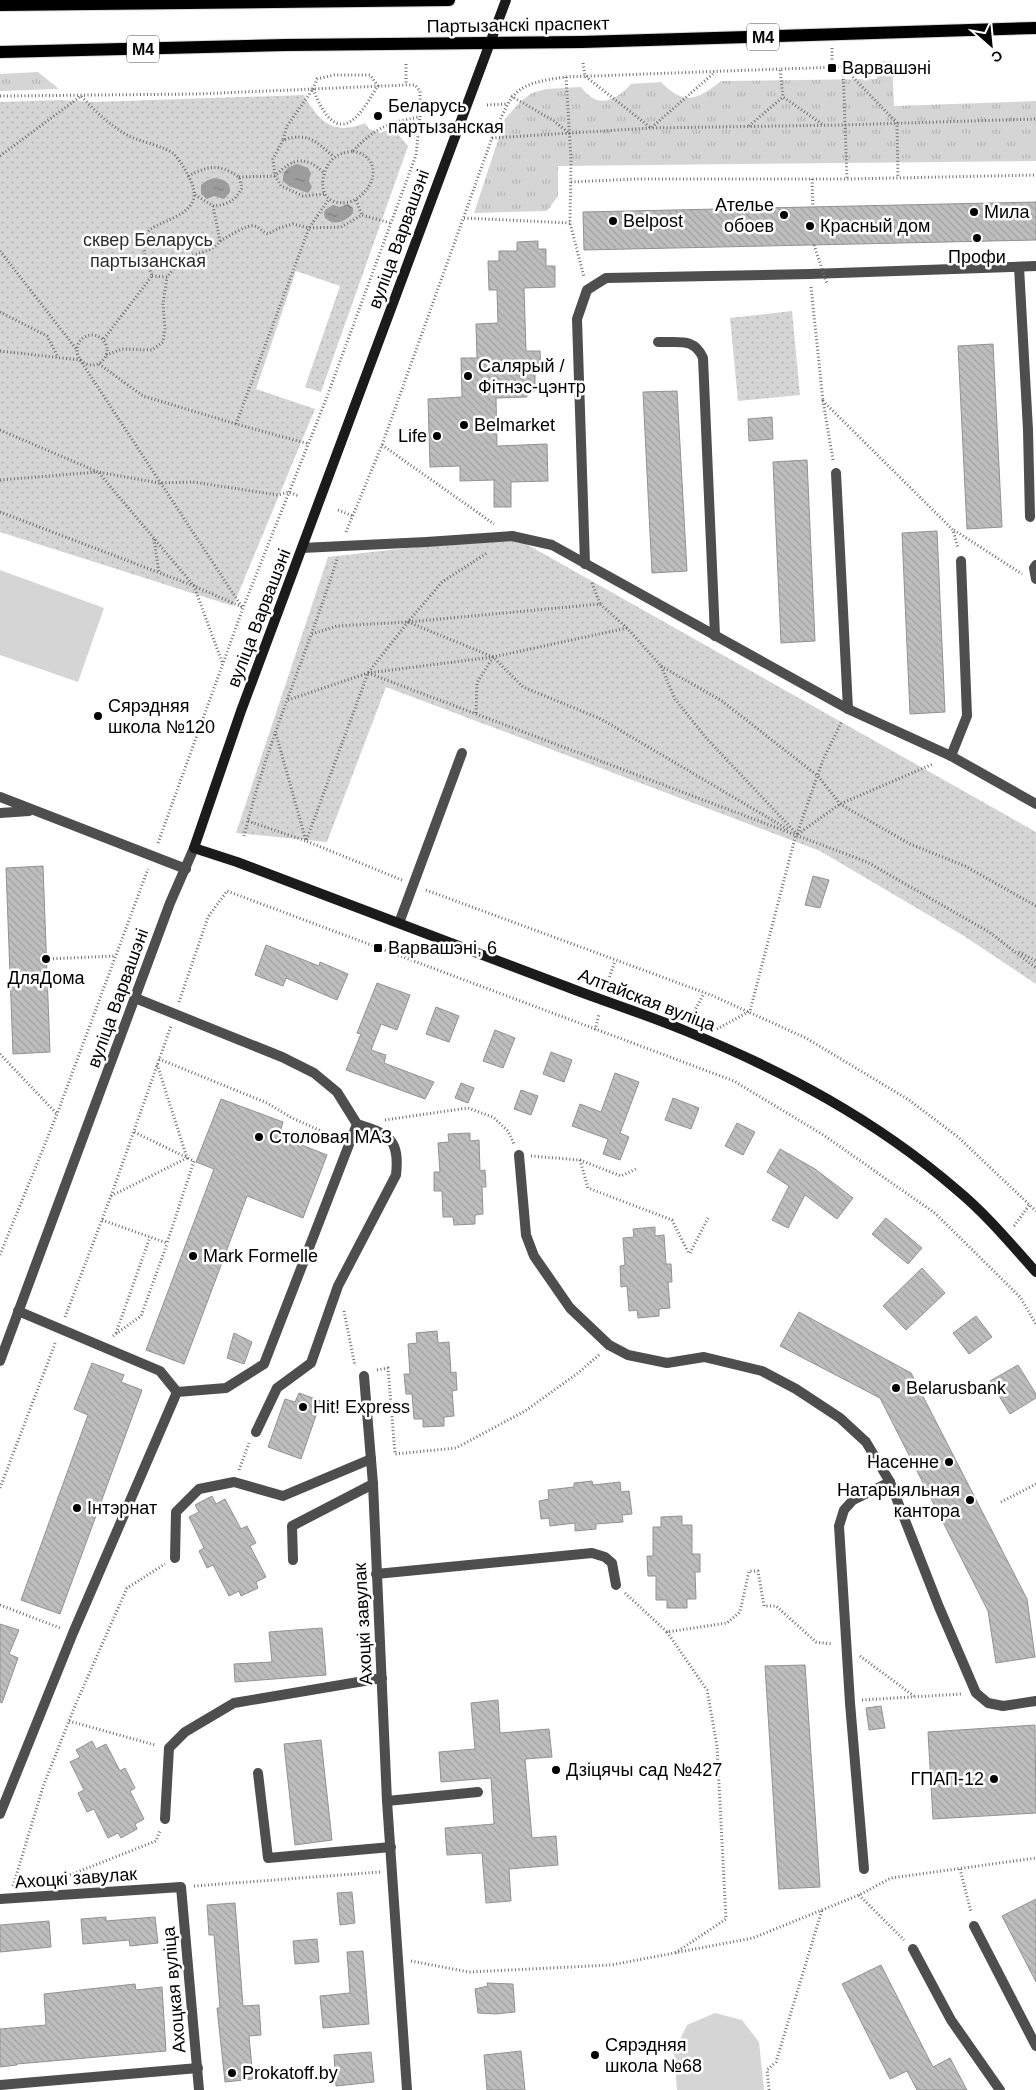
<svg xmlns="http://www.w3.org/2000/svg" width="1036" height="2090" font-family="Helvetica,sans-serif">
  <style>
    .grass { fill: url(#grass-tufts) }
    .park { fill: url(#park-dots) }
    .garden { fill: #d5d5d5 }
    .water { fill: url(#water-ripples) }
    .building { fill: url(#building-back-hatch); stroke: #929292 }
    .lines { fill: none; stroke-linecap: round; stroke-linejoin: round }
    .primary-casing { stroke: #dbdbdb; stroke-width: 14 }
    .path { stroke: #707070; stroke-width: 3; stroke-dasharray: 1 2.5; stroke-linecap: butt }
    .service { stroke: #4e4e4e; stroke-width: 10 }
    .minor { stroke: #4e4e4e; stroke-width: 10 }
    .tertiary { stroke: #4e4e4e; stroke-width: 10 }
    .secondary { stroke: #1b1b1b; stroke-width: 10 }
    .primary { stroke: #000; stroke-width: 12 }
    .path-bridge { stroke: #707070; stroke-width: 3; stroke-dasharray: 1 2.5; stroke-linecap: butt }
    .poi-dot { fill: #000; stroke: #fff; stroke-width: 2 }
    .labels { text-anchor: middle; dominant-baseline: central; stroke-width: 5; stroke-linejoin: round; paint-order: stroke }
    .shield { fill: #fff; stroke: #4c4c4c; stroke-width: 1 }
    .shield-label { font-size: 16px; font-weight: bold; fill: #000 }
    .street-label { font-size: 18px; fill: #000; stroke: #fff }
    .poi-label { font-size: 18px; fill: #000; stroke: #fff; text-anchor: start }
    .park-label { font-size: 18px; fill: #2c2c2c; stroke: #fff }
  </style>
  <defs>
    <pattern id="grass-tufts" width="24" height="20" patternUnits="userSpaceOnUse" patternTransform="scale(1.25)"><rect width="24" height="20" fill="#d5d5d5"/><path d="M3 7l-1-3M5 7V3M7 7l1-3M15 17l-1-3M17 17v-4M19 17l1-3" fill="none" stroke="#b5b5b5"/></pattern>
    <pattern id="park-dots" width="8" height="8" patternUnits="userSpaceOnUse" patternTransform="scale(1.25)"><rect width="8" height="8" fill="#d5d5d5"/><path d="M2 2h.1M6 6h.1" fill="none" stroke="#b5b5b5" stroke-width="1.8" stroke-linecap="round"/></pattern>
    <pattern id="water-ripples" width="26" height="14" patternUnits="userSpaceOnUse" patternTransform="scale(1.25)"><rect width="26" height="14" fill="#9c9c9c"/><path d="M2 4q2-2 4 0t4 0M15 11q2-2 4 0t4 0" fill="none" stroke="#7d7d7d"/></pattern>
    <pattern id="building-back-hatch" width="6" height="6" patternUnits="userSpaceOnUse" patternTransform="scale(1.25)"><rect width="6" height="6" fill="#bebebe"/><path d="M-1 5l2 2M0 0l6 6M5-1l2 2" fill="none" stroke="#a2a2a2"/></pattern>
  </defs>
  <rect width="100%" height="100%" fill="#fff"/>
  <!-- grass -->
  <g class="grass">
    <path d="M892,61L894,106L1036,101V161L558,166V196L547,211L474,213L505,119L520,102L532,93L546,89L581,87C597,109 615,102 631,84L661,82C684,106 697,100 721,81L877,79L876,62Z"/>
    <polygon points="38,72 59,89 0,91 0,74"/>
  </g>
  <!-- park -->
  <g class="park">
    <path d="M304,95C319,122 334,136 365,123L369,129L381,133L392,127L408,146L321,392L305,387L340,286L296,271L256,389L315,409L233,606L0,532V102L60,100L93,102Z"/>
    <polygon points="792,311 800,395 738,401 730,318"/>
    <polygon points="512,536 1036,832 1036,984 964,936 820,851 386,687 327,842 236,833 328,557"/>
  </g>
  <!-- garden -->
  <g class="garden">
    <polygon points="0,570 104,608 78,682 0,655"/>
    <polygon points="715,2013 742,2020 759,2042 764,2090 677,2090 674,2052 687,2025"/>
  </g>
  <!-- water -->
  <g class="water">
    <path d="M298,164L308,168L311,173L309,181L312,187L308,193L289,186L283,181C282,170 289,166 298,164Z"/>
    <path d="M214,178C224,179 231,182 230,192L224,199L214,196L207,199L201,194V185L208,180Z"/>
    <path d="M348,204L353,208V213C346,221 335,227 325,218L324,214L325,210L333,205L340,207Z"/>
  </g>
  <!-- building -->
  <g class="building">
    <polygon points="1036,202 1036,240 584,250 583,212"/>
    <polygon points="538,241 538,249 546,249 546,266 555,266 555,287 524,288 526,351 540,351 541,372 535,372 535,391 527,391 527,397 496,398 497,446 547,444 548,481 511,482 511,507 494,507 494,480 460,481 460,466 430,467 428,399 462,397 461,358 477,358 476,324 498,323 497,290 489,290 488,261 499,261 499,251 517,251 517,242"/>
    <polygon points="993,344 1002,527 967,529 958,346"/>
    <polygon points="677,391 687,571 652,573 643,392"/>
    <polygon points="772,417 773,439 749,441 748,419"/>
    <polygon points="807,460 815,641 781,643 773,462"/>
    <polygon points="937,531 945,712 910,714 902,533"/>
    <polygon points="43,866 50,1052 13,1054 6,868"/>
    <polygon points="813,876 829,880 820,908 805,905"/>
    <polygon points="266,945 319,966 320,962 348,974 337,1000 286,978 283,986 255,975"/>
    <polygon points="377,983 410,995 397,1030 381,1024 371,1050 386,1055 384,1063 434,1082 425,1099 346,1070 361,1034 357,1033"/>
    <polygon points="436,1007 459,1016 449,1042 426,1034"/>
    <polygon points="495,1030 515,1038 503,1068 483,1061"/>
    <polygon points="551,1052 572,1060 564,1082 543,1074"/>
    <polygon points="615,1073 639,1082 620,1133 629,1137 620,1160 603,1154 608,1139 572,1126 580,1104 601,1112"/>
    <polygon points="461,1083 474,1088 468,1103 455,1098"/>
    <polygon points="521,1090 538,1096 531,1115 514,1109"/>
    <polygon points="673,1098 699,1108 691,1129 665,1120"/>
    <polygon points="221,1099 283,1122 279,1136 327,1155 303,1218 247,1196 184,1364 146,1350 214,1169 196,1162"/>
    <polygon points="737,1123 755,1132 743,1155 725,1146"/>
    <polygon points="470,1133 470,1141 479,1140 480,1171 485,1170 486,1187 482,1187 483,1214 475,1215 475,1224 454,1225 453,1217 443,1217 442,1191 434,1191 434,1172 440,1172 438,1143 449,1142 448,1134"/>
    <polygon points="780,1149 815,1169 853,1198 837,1219 805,1195 788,1228 772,1220 789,1186 767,1172"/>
    <polygon points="886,1218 922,1248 908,1264 872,1234"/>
    <polygon points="655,1227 655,1236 664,1235 666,1264 671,1264 672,1282 668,1282 670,1308 659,1309 659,1316 638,1318 637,1310 629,1311 627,1286 621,1287 620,1266 625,1265 623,1238 634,1237 633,1229"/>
    <polygon points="922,1268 945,1293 906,1330 883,1306"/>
    <polygon points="799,1312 911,1373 1027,1599 1035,1657 996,1663 988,1611 880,1398 780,1346"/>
    <polygon points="976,1316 992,1337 969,1354 953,1333"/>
    <polygon points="437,1331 438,1343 449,1342 451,1373 456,1372 457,1390 452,1391 454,1416 444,1417 444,1426 423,1427 423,1419 414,1419 412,1394 406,1394 404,1374 410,1374 408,1344 417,1343 416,1333"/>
    <polygon points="234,1333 252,1342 244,1364 227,1358"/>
    <polygon points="92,1363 124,1375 121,1382 142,1390 60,1614 21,1600 88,1415 74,1409"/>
    <polygon points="1018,1365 1036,1394 1036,1398 1010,1414 990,1381"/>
    <polygon points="299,1393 321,1401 301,1459 268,1447 285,1399 295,1402"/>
    <polygon points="592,1481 593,1485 620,1482 621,1492 629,1491 632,1514 622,1515 623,1522 596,1524 596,1529 575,1531 575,1523 550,1526 549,1518 541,1519 539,1501 549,1499 548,1490 574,1487 574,1483"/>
    <polygon points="212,1496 216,1504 225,1499 241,1529 247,1526 256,1543 250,1546 266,1577 256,1582 258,1588 241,1596 239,1591 229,1596 213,1565 207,1568 199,1551 204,1548 189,1517 199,1512 195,1505"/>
    <polygon points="682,1516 682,1525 692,1525 692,1554 700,1554 700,1572 695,1572 696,1599 687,1599 687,1608 667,1608 667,1600 656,1600 656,1576 648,1576 647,1556 653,1556 653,1527 661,1527 661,1517"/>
    <polygon points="0,1624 19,1630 9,1654 18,1658 2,1703 0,1702"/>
    <polygon points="322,1628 326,1675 235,1682 234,1664 272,1662 269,1632"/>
    <polygon points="805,1665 820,1887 779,1889 765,1666"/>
    <polygon points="498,1700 500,1733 549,1729 552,1757 525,1759 532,1838 556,1836 558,1865 509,1869 511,1901 486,1903 482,1853 447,1855 445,1828 494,1824 491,1778 441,1782 439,1752 475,1749 471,1703"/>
    <polygon points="881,1706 885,1728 869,1730 866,1708"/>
    <polygon points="1035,1725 1036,1813 933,1819 928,1732"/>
    <polygon points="321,1740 332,1840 295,1845 284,1744"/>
    <polygon points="92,1741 96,1749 106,1744 120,1771 125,1768 135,1788 130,1791 144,1819 135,1824 137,1829 121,1838 118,1833 108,1838 94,1809 87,1812 78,1793 84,1790 70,1762 80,1757 76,1750"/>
    <polygon points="352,1892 355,1923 340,1925 337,1893"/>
    <polygon points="1036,1899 1036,1982 1002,1916"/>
    <polygon points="235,1903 243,2006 259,2005 261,2035 249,2036 253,2079 225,2082 217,2008 220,2008 214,1935 209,1935 207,1905"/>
    <polygon points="106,1917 106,1921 155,1917 158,1943 130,1946 129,1940 83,1944 81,1919"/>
    <polygon points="49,1921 51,1947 0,1952 0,1925"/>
    <polygon points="317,1939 319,1962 295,1964 293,1941"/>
    <polygon points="363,1951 369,2024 323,2028 320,1996 350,1993 347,1952"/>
    <polygon points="881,1965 933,2067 950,2058 967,2090 917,2090 907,2071 890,2079 842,1984"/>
    <polygon points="487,1983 513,1984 515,2012 496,2014 478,2013 475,1989 488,1986"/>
    <polygon points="135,1984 136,1990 162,1987 166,2051 17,2064 17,2065 0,2067 0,2029 46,2025 44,1994"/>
    <polygon points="521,2051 525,2090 487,2090 484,2055"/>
    <polygon points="371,2052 374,2082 336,2086 334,2055"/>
  </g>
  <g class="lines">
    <defs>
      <g id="primary">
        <polyline points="0,5 449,0"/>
        <polyline points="0,52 286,45 582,42 1036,28"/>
      </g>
    </defs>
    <!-- primary casing -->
    <use href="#primary" class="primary-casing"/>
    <!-- path -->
    <g class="path">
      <polyline points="832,48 832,68"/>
      <polyline points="583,63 585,76 651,128 715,72"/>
      <polyline points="406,64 406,85"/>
      <polyline points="843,67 897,123 898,178"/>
      <polyline points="566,77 571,159 570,223 584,277"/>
      <path d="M313,89L317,79L334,75H370L378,86C371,96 364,110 355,118C333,138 319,104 313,89L287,126L283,140C309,132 315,141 334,157"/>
      <path d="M0,96L197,94L406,85H415L420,91V117C389,122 375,128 353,151"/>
      <polyline points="511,96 554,121 570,134"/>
      <polyline points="420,105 439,105"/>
      <polyline points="487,105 507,104"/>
      <polyline points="822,124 783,97 780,69 843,67 847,179"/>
      <polyline points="749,126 783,97"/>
      <polyline points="492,138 651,128 844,125 1036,119"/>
      <polyline points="283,140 273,159 275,176 281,186 303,196 325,194"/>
      <path d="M353,151C396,161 361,216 331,200C316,192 324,164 335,157C341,153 347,152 353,151Z"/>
      <path d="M0,156L81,96C96,112 111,127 131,137C142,142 166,147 174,154C182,163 192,180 194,191C197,219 152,220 146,235C140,248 148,263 152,276L103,340"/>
      <path d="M188,176C209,166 218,163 239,177L242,188C235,201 227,205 213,206"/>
      <path d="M239,177L275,176C293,158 305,155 324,173"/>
      <polyline points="812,179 813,207"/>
      <polyline points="571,182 636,179 847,179 1036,175"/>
      <polyline points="356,200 362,215"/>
      <polyline points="464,218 570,223"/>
      <path d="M220,241C228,237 247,224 254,226C260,227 262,232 268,234L279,228L293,224L309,228L341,227L362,215L390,223"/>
      <polyline points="0,251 77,350"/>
      <path d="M152,276L167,277C173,269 179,262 188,257C200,252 212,252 220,241L213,206L194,194"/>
      <polyline points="811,287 823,401"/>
      <polyline points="0,312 47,336 58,357"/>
      <circle cx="92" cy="350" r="15"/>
      <polyline points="0,351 80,360 242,607"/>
      <polyline points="106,355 122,349 152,350 163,342 165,328 163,304 167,277"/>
      <polyline points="99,364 143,396 236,424 309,444"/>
      <polyline points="236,424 309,228 329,199"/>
      <polyline points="0,430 98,472 159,483 193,482 278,495 288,492 299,496"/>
      <polyline points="382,445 494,524"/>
      <polyline points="833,460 823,401 953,530 958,548"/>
      <polyline points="99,473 194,586 222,662"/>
      <polyline points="0,480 98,472"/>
      <polyline points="338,510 353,516"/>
      <polyline points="0,512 194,586 242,607"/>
      <polyline points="954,530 1022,574"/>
      <path d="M346,532L382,445L492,138C513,91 512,84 566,77L780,69"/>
      <polyline points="154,539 159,573"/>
      <polyline points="592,583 600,604"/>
      <polyline points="408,622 493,657 523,687 601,719 789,830"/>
      <polyline points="312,634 337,626 408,622 600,604 627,628 661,666 675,699 707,739 797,834"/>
      <polyline points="661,666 722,701 818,776 840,804 910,844 965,866 1036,906"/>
      <polyline points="368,673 867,862 989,932 1036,968"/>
      <polyline points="288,700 368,673 493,657 627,628"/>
      <polyline points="476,713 477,683 493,657"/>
      <polyline points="248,821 306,841 276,734"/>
      <polyline points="797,834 823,760 842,721"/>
      <polyline points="798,834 840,804 933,764"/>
      <path d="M244,836C267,741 308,652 337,559"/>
      <polyline points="158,843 243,608 325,402 416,155 420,117"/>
      <polyline points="402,880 306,841 368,673 408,622 442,582 487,553"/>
      <polyline points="426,890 711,995 806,1038 909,1100 958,1137 1036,1211"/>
      <polyline points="1019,952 1036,961"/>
      <polyline points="46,959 116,956"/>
      <polyline points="606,987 615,961"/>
      <polyline points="179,1002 208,917 227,891 734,1081 825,1136 936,1214 1020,1297 1036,1324"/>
      <polyline points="691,1018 704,993"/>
      <polyline points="717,1029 750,1011 796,834"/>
      <polyline points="595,1030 599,1014"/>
      <polyline points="0,1054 57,1114"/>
      <polyline points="159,1059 267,1103 292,1118 337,1138"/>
      <polyline points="385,1120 468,1108 493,1117 508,1131 514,1144"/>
      <polyline points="531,1156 580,1160 621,1176 638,1168"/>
      <polyline points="580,1160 588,1188 672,1220 689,1254"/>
      <polyline points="111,1196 187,1158 157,1064"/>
      <polyline points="102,1220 167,1243 194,1161 134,1132"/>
      <polyline points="1014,1226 1030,1204"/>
      <polyline points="690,1253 708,1218"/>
      <polyline points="0,1255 57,1114 148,869"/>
      <polyline points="344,1311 355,1366"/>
      <polyline points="65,1317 111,1196 171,1026"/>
      <polyline points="116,1333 150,1237"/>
      <polyline points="113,1336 141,1316 167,1244"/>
      <polyline points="377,1370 388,1368 395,1454 456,1448 525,1411 578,1373 600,1354"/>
      <polyline points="239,1470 249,1443"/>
      <polyline points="0,1488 56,1341"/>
      <polyline points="1001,1502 1036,1484"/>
      <polyline points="625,1593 667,1632 727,1623 740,1612 749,1571 758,1571 764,1606 776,1606 816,1642 832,1644"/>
      <polyline points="0,1605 60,1628"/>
      <polyline points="667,1632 707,1690 717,1746 726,1919 675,1953"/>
      <polyline points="860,1656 914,1696"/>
      <polyline points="862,1700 961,1694"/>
      <polyline points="69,1721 155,1745"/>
      <polyline points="960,1869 971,1912"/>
      <polyline points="57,1880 156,1841 160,1831"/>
      <polyline points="13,1886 43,1787 74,1708 127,1588 165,1564"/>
      <polyline points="194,1886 380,1872"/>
      <polyline points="859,1895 904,1940"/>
      <polyline points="411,1961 469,1972 611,1965 753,1938 859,1895 891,1878 1036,1858"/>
      <polyline points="769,2090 767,2070 776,2062 822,1910"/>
    </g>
    <!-- service -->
    <g class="service">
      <polyline points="1019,267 1028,430 1030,517"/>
      <path d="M658,342C678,343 694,337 703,358L715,636"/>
      <polyline points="836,473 848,709"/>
      <polyline points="302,548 426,542 512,536 552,545 848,709 951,756 1036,804"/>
      <polyline points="585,564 577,319 587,290 606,278 810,274 1036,266"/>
      <polyline points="951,756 967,716 961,561"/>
      <polyline points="0,797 186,869"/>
      <polyline points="0,813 29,811"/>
      <polyline points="399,923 462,753"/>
      <polyline points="519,1155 526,1235 534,1256 570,1308 609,1345 628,1355 667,1363 704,1357 762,1371 796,1389 840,1418 866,1442 890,1482 939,1607 976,1693 988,1703 1003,1706 1036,1701"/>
      <polyline points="18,1311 160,1371 177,1392"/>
      <path d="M256,1432L277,1388L311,1363L338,1286L396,1175C400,1139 389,1134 357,1124"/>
      <polyline points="175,1558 176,1512 199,1489 234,1482 283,1496 371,1459"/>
      <polyline points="293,1560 292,1526 373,1484"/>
      <polyline points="376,1574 592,1553 605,1557 612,1563 616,1585"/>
      <polyline points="258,1773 268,1858 391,1847"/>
      <polyline points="387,1801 478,1792"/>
      <polyline points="0,1814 73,1633 177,1392 226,1388 264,1364 357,1124 337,1092 314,1073 282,1057 135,998"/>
      <polyline points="864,1869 850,1703 839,1526 844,1510 853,1500 890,1482"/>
      <polyline points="974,1926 1036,2046"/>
      <polyline points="913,1949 951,2020 1000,2090"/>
    </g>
    <!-- minor -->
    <g class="minor">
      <polyline points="1036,565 1034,568 1036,579"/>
      <polyline points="364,1376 373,1484 387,1801 407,2090"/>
      <polyline points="165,1819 169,1748 185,1732 234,1703 382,1678"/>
      <polyline points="0,1899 181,1887 199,2090"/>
      <polyline points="0,2085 198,2068"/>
    </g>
    <!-- tertiary -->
    <polyline class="tertiary" points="0,1361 170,903 194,848"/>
    <!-- secondary -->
    <path class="secondary" d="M506,0L241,711L194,848L237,862C345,902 453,944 562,985C603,1001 645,1014 686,1031C784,1071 876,1120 957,1190C986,1214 1011,1244 1036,1272"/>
    <!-- primary -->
    <use href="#primary" class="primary"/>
    <!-- path-bridge -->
    <polyline class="path-bridge" points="814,245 827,284"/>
  </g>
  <!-- markers -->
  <g class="poi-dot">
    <rect x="827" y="63" width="10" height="10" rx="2.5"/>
    <circle cx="378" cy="116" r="5"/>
    <circle cx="974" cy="212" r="5"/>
    <circle cx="784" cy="215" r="5"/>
    <circle cx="613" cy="221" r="5"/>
    <circle cx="810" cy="226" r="5"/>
    <circle cx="977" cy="238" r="5"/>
    <circle cx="468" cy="376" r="5"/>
    <circle cx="464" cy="425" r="5"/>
    <circle cx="437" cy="436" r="5"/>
    <circle cx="98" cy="716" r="5"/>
    <rect x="373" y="943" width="10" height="10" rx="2.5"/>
    <circle cx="46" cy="959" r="5"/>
    <circle cx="259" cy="1137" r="5"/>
    <circle cx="193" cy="1256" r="5"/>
    <circle cx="896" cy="1388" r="5"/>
    <circle cx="303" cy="1407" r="5"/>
    <circle cx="949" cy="1462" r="5"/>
    <circle cx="970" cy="1500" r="5"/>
    <circle cx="77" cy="1508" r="5"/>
    <circle cx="556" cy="1770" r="5"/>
    <circle cx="994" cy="1779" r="5"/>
    <circle cx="595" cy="2055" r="5"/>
    <circle cx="232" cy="2073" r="5"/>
  </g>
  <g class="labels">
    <!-- shield labels -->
    <g class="shield">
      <rect x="747" y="23.5" width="32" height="27" rx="4"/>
      <rect x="127" y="35.5" width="32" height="27" rx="4"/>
    </g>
    <g class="shield-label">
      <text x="763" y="37">М4</text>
      <text x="143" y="49">М4</text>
    </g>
    <!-- street labels -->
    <g class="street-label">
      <text transform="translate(518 25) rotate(-1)">Партызанскі праспект</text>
      <text transform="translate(399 239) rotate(-70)">вуліца Варвашэні</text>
      <text transform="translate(259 618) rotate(-69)">вуліца Варвашэні</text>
      <text transform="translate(118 998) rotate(-70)">вуліца Варвашэні</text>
      <text transform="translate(647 1000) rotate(21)">Алтайская вуліца</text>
      <text transform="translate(363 1624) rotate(-93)">Ахоцкі завулак</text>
      <text transform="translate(76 1878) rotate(-4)">Ахоцкі завулак</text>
      <text transform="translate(174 1990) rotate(-95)">Ахоцкая вуліца</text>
    </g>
    <!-- poi labels -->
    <g class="poi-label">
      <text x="842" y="68">Варвашэні</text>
      <text x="388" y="106">Беларусь<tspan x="388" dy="21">партызанская</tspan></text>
      <text x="774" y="205" text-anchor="end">Ателье<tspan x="774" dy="21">обоев</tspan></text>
      <text x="984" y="212">Мила</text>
      <text x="623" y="221">Belpost</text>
      <text x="820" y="226">Красный дом</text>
      <text x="977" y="257" text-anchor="middle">Профи</text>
      <text x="478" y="366">Салярый /<tspan x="478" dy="21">Фітнэс-цэнтр</tspan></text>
      <text x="474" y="425">Belmarket</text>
      <text x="427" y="436" text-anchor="end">Life</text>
      <text x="108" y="706">Сярэдняя<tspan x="108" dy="21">школа №120</tspan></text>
      <text x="388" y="948">Варвашэні, 6</text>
      <text x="46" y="978" text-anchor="middle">ДляДома</text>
      <text x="269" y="1137">Столовая МАЗ</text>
      <text x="203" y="1256">Mark Formelle</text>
      <text x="906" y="1388">Belarusbank</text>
      <text x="313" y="1407">Hit! Express</text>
      <text x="939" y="1462" text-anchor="end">Насенне</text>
      <text x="960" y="1490" text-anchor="end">Натарыяльная<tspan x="960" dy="21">кантора</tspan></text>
      <text x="87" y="1508">Інтэрнат</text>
      <text x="566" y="1770">Дзіцячы сад №427</text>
      <text x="984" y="1779" text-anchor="end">ГПАП-12</text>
      <text x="605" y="2045">Сярэдняя<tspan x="605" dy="21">школа №68</tspan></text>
      <text x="242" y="2073">Prokatoff.by</text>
    </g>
    <!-- park labels -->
    <g class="park-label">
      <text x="148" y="240">сквер Беларусь<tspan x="148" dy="21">партызанская</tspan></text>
    </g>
  </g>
  <!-- north arrow -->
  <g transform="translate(991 45) rotate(153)" stroke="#ffffff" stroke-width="4" paint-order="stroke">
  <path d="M0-4L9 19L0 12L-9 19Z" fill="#000000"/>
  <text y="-8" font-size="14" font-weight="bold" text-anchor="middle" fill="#000000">С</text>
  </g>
</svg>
